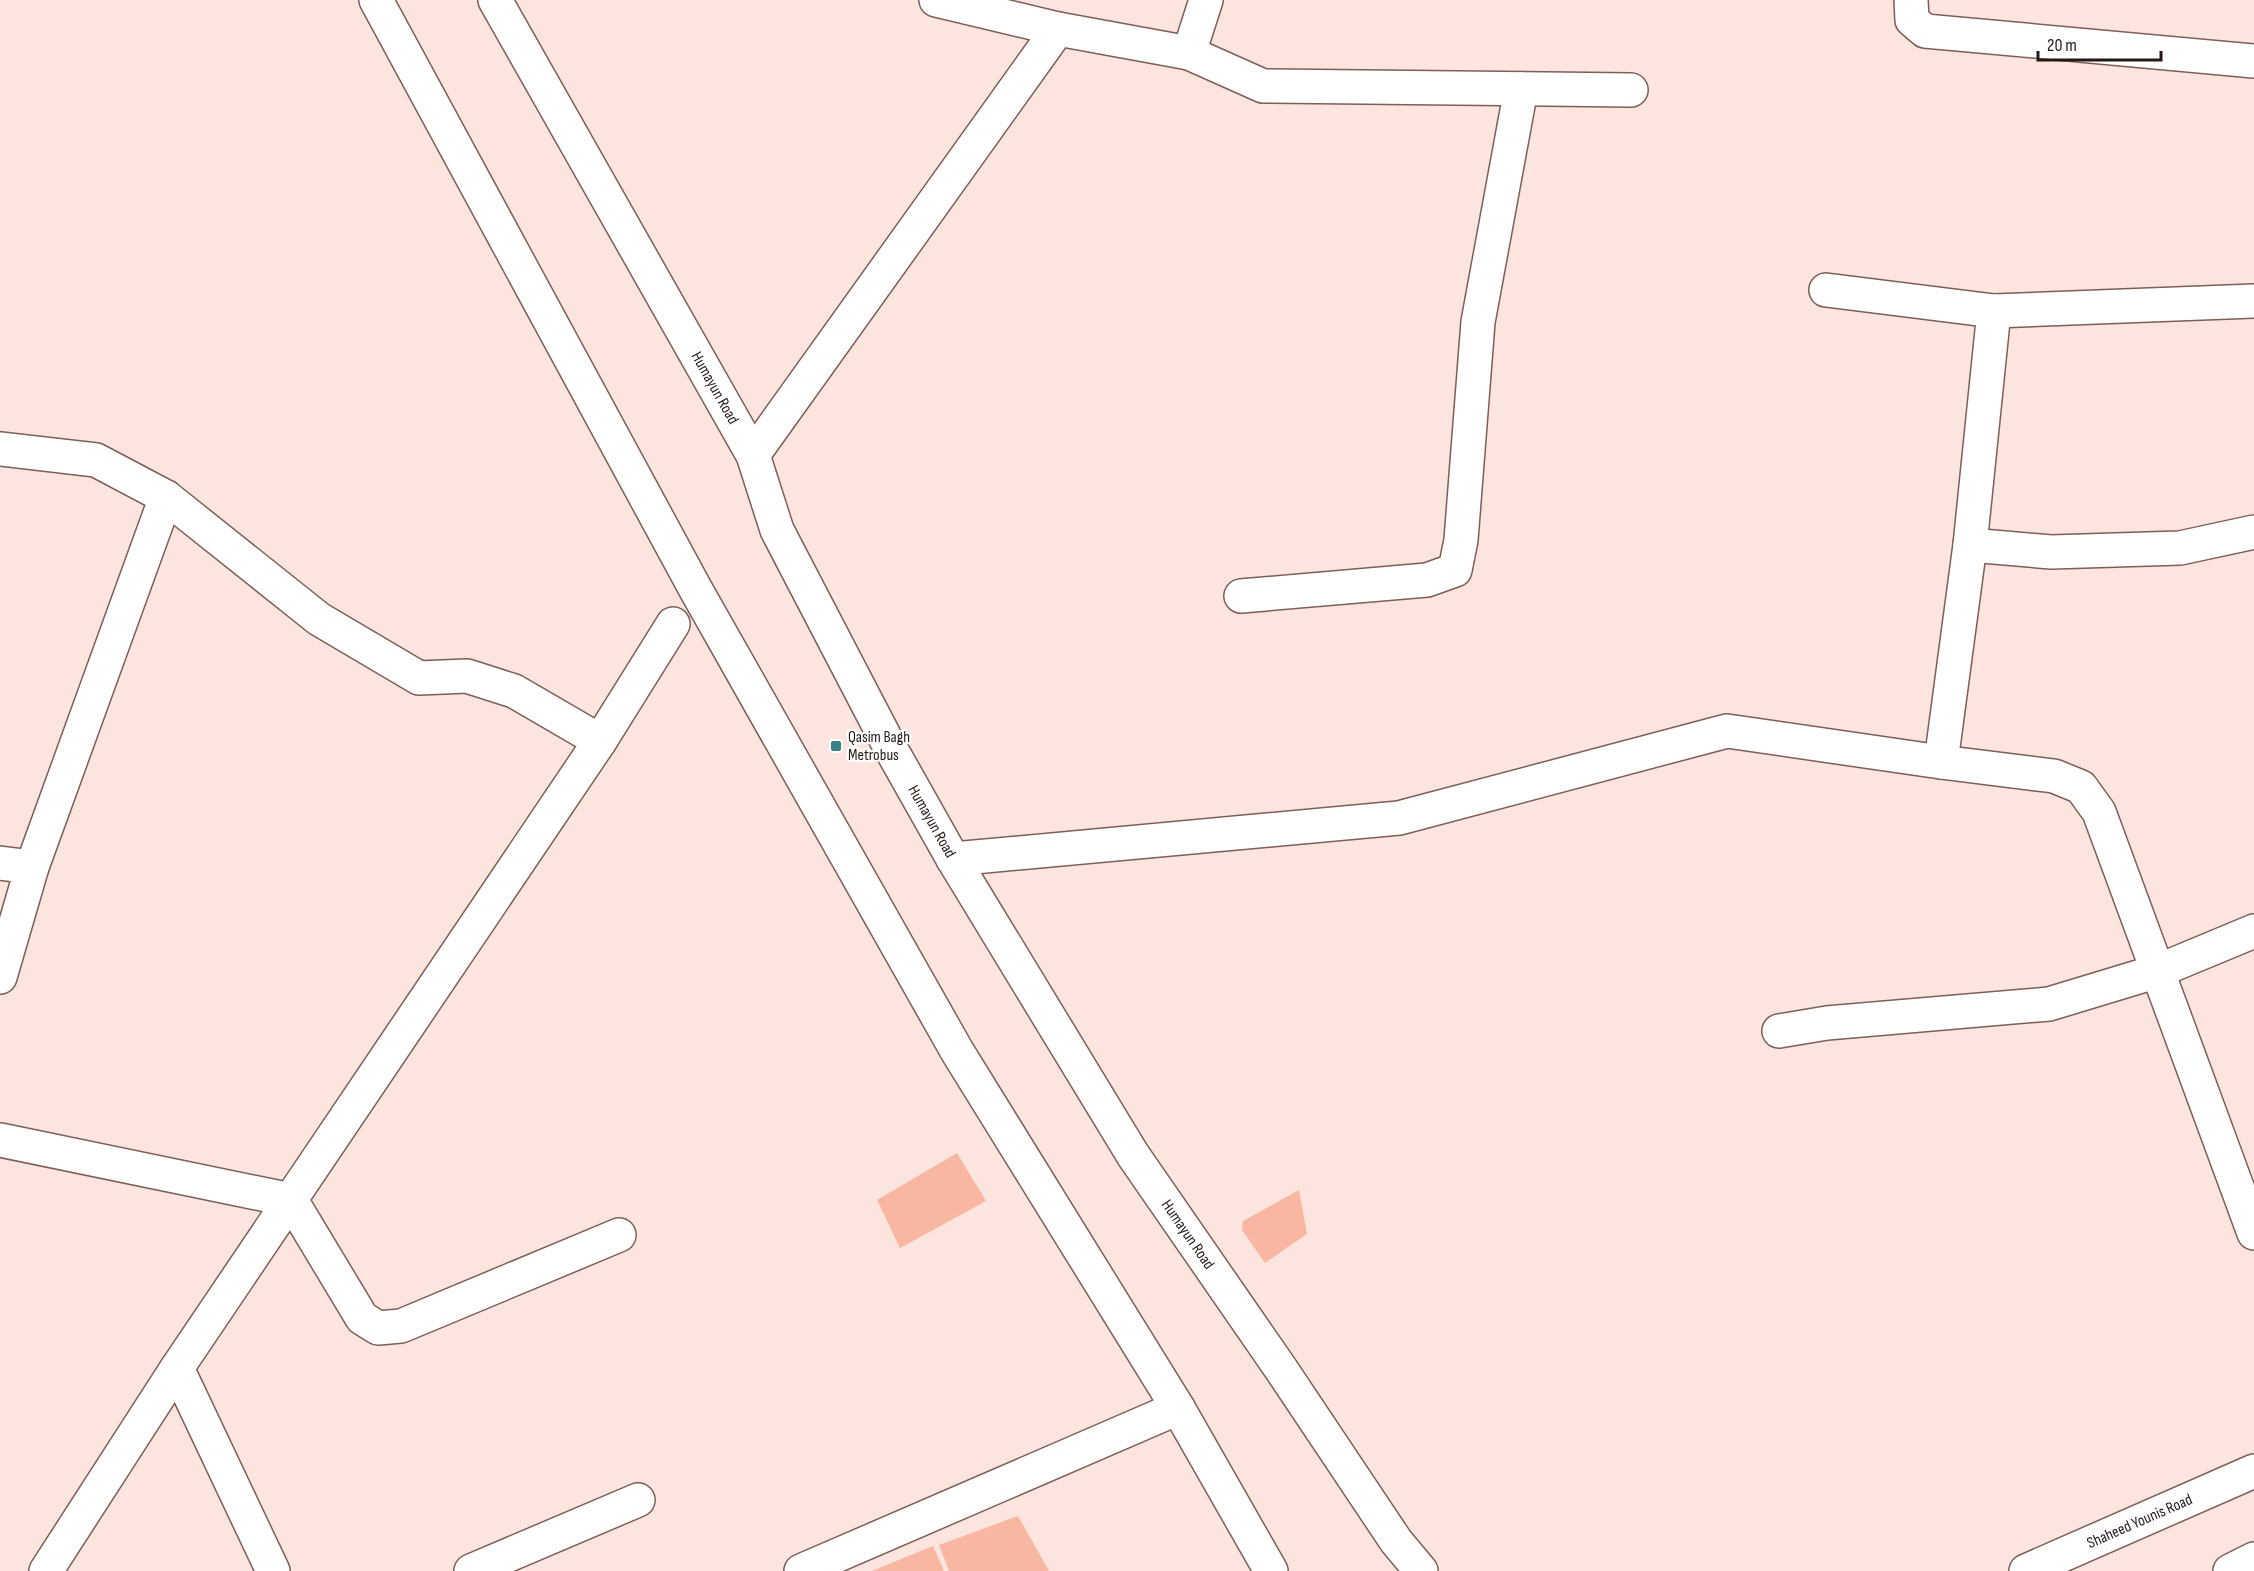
<svg xmlns="http://www.w3.org/2000/svg" width="2254" height="1571" font-family="'Sofia Sans Condensed',sans-serif">
  <style>
    .building { fill: #f9b6a1 }
    .lines { fill: none; stroke-linecap: round; stroke-linejoin: round }
    .minor-casing { stroke: #7e5e55; stroke-width: 36 }
    .primary-casing { stroke: #7e5e55; stroke-width: 36 }
    .minor { stroke: #fff; stroke-width: 33 }
    .primary { stroke: #fff; stroke-width: 33 }
    .poi-dot { fill: #388185; stroke: #fff; stroke-width: 2 }
    .labels { text-anchor: middle; dominant-baseline: central; stroke-width: 4.5; stroke-linejoin: round; paint-order: stroke }
    .street-label { font-size: 16px; fill: #251814; stroke: #fff }
    .poi-label { font-size: 16px; fill: #251814; stroke: #fff; text-anchor: start }
  </style>
  <rect width="100%" height="100%" fill="#fce5df"/>
  <!-- building -->
  <g class="building">
    <polygon points="957,1153 986,1201 900,1248 877,1200"/>
    <polygon points="1299,1190 1307,1234 1265,1263 1242,1230 1243,1221"/>
    <polygon points="1018,1516 1049,1571 949,1571 939,1545"/>
    <polygon points="933,1546 944,1571 872,1571"/>
  </g>
  <g class="lines">
    <defs>
      <g id="minor">
        <polyline points="936,0 1058,29 1189,53 1206,0"/>
        <polyline points="1911,0 1912,20 1925,31 2254,61"/>
        <polyline points="1189,53 1263,86 1631,90"/>
        <polyline points="1826,290 1994,311 2254,301"/>
        <polyline points="0,449 96,460 166,497 319,619 419,678 467,676 514,691 600,741"/>
        <polyline points="753,455 1058,29"/>
        <polyline points="1970,545 2051,552 2180,548 2254,532"/>
        <polyline points="1241,596 1427,580 1455,570 1461,540 1478,322 1521,89"/>
        <polyline points="1941,762 1970,545 1994,311"/>
        <polyline points="953,859 1399,818 1727,731 1941,762 2054,776 2081,787 2099,812 2254,1233"/>
        <polyline points="0,863 32,867"/>
        <polyline points="0,977 32,867 166,497"/>
        <polyline points="1779,1031 1827,1023 2049,1004 2158,971 2254,931"/>
        <polyline points="0,1140 291,1200 362,1318 378,1328 401,1326 619,1235"/>
        <polyline points="177,1368 273,1571"/>
        <polyline points="46,1571 177,1368 600,741 673,624"/>
        <polyline points="471,1571 638,1500"/>
        <polyline points="801,1571 1178,1408"/>
      </g>
      <g id="primary">
        <polyline points="376,0 696,590 957,1051 1178,1408 1271,1571"/>
        <path id="s1" d="M495,0L753,455L777,530L891,749L953,859L1133,1155L1281,1369L1396,1541L1421,1571"/>
        <path id="s2" d="M2026,1571L2254,1471"/>
        <polyline points="2230,1571 2254,1559"/>
      </g>
    </defs>
    <!-- minor casing -->
    <use href="#minor" class="minor-casing"/>
    <!-- primary casing -->
    <use href="#primary" class="primary-casing"/>
    <!-- minor -->
    <use href="#minor" class="minor"/>
    <!-- primary -->
    <use href="#primary" class="primary"/>
  </g>
  <!-- markers -->
  <rect class="poi-dot" x="830" y="740" width="12" height="12" rx="3"/>
  <g class="labels">
    <!-- street labels -->
    <g class="street-label">
      <text stroke="none"><textPath href="#s1" startOffset="446">Humayun Road</textPath></text>
      <text stroke="none"><textPath href="#s1" startOffset="932">Humayun Road</textPath></text>
      <text stroke="none"><textPath href="#s1" startOffset="1418">Humayun Road</textPath></text>
      <text stroke="none"><textPath href="#s2" startOffset="124">Shaheed Younis Road</textPath></text>
    </g>
    <!-- poi labels -->
    <g class="poi-label">
      <text x="848" y="737">Qasim Bagh<tspan x="848" dy="18">Metrobus</tspan></text>
    </g>
  </g>
  <!-- scale -->
  <path d="M2038 51v9h123v-9" fill="none" stroke="#251814" stroke-width="3"/>
  <text x="2047" y="51" font-size="18" fill="#251814" stroke="#ffffff" stroke-width="4.5" paint-order="stroke">20 m</text>
</svg>
